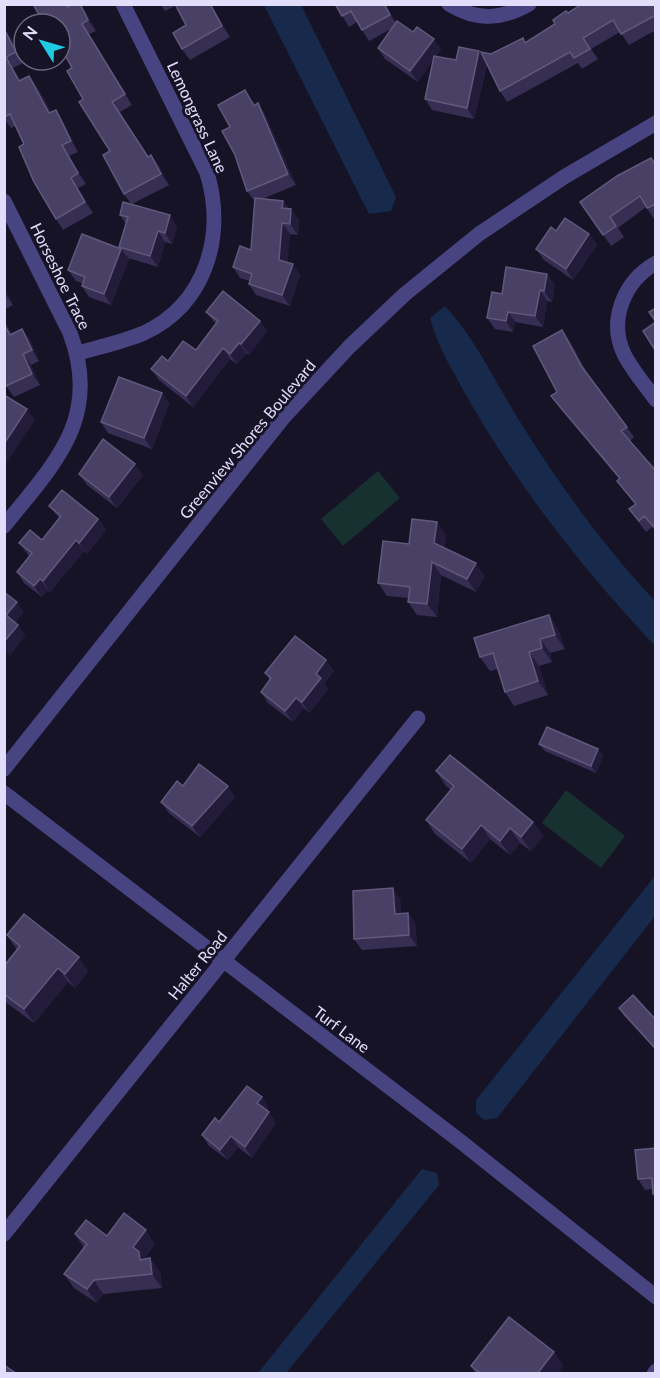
<svg xmlns="http://www.w3.org/2000/svg" width="660" height="1378" font-family="Lato,sans-serif">
  <style>
    .green { fill: #173030 }
    .water { fill: #172a4c }
    .lines { fill: none; stroke-linecap: round; stroke-linejoin: round }
    .minor { stroke: #484481; stroke-width: 15 }
    .wall { fill: #372e53 }
    .shaded-wall { fill: #221b3a }
    .building { fill: #494165; stroke: #61597c; stroke-width: 1.5 }
    .labels { text-anchor: middle; dominant-baseline: central; stroke-width: 6; stroke-linejoin: round; paint-order: stroke }
    .street-label { font-size: 16px; fill: #e2ddfb; stroke: #171327 }
  </style>
  <rect width="100%" height="100%" fill="#171327"/>
  <!-- green -->
  <g class="green">
    <polygon points="378,471 400,498 343,546 321,519"/>
    <polygon points="566,790 625,836 601,868 542,823"/>
  </g>
  <!-- water -->
  <g class="water">
    <polygon points="264,5 301,5 396,197 391,211 369,214"/>
    <path d="M445,306C477,340 497,386 522,425C561,487 605,548 655,601V646C585,571 520,490 469,400C454,373 438,348 430,318Z"/>
    <polygon points="655,876 655,916 497,1118 484,1120 476,1113 476,1100"/>
    <polygon points="422,1169 437,1173 439,1185 286,1373 258,1373"/>
  </g>
  <g class="lines">
    <!-- minor -->
    <g class="minor">
      <path d="M449,4C477,21 501,20 529,4"/>
      <path d="M4,201L70,333C102,418 55,463 4,526"/>
      <path d="M656,263C624,281 608,320 624,354C632,370 645,385 656,400"/>
      <path d="M78,353C99,347 123,342 144,333C206,304 226,235 207,173L123,4"/>
      <polyline points="4,769 283,418 350,346 405,294 479,234 564,177 656,123"/>
      <polyline points="4,793 460,1141 656,1297"/>
      <polyline points="4,1234 418,718"/>
      <polyline points="654,1374 656,1371"/>
    </g>
  </g>
  <!-- wall -->
  <g class="wall">
    <polygon points="80,4 96,31 89,34 132,105 120,112 148,157 159,166 169,185 132,204 177,226 172,244 165,242 158,267 128,258 129,259 111,305 89,297 82,286 82,283 76,281 68,270 120,248 119,247 126,224 120,215 131,204 124,194 110,151 83,99 72,68 62,50 60,51 60,24 69,7"/>
    <polygon points="160,4 211,4 230,37 190,60 182,49 186,25 175,6 165,11"/>
    <polygon points="335,4 391,4 387,7 396,23 441,49 436,56 456,60 483,57 526,42 555,24 568,13 656,4 656,30 629,45 620,32 591,49 598,59 582,69 578,63 507,102 500,91 487,64 474,119 432,110 425,99 433,60 418,82 385,59 378,48 391,29 369,41 357,22 349,27"/>
    <polygon points="4,28 11,38 23,63 13,68 21,81 29,76 37,87 51,112 56,110 63,121 78,152 69,156 86,184 78,188 93,213 63,230 56,219 15,126 11,128 4,118"/>
    <polygon points="253,101 255,105 265,114 296,185 262,199 283,201 289,209 299,220 298,235 290,234 287,262 300,275 290,306 256,295 249,284 250,281 240,278 233,267 251,250 255,202 247,191 230,127"/>
    <polygon points="656,164 656,219 654,219 646,207 618,228 624,237 611,246 580,202"/>
    <polygon points="556,231 589,234 597,245 573,280 544,260 536,249"/>
    <polygon points="547,274 555,285 552,302 547,301 543,327 515,322 513,332 495,329 487,318 502,294"/>
    <polygon points="4,288 13,305 4,310"/>
    <polygon points="206,312 267,331 249,355 246,353 237,364 230,359 193,407 159,380 151,369 168,361 196,350 216,324"/>
    <polygon points="4,320 12,334 22,329 30,340 39,361 31,365 40,385 14,397 4,383"/>
    <polygon points="562,330 570,341 588,375 634,437 630,441 656,471 656,531 652,527 646,532 637,520 629,509 635,504 617,481 619,479 559,407 551,396 557,392"/>
    <polygon points="162,393 169,404 152,449 108,433 101,422"/>
    <polygon points="79,474 143,475 117,508 87,485"/>
    <polygon points="49,506 98,519 106,530 87,554 84,551 50,592 48,590 42,597 24,583 17,572 29,556 19,543 42,540 59,518"/>
    <polygon points="446,535 444,548 485,576 476,592 441,575 437,617 417,615 408,602 408,598 387,596 378,583 409,544"/>
    <polygon points="549,615 558,629 565,649 550,653 552,662 539,666 548,695 514,706 505,692 498,669 490,671 480,657"/>
    <polygon points="326,660 334,671 324,683 328,689 309,713 304,708 293,722 268,703 261,692 270,680 265,673"/>
    <polygon points="539,744 598,749 603,756 596,773 545,751"/>
    <polygon points="436,771 533,822 543,836 531,851 520,843 510,855 490,839 471,863 435,834 426,820 451,790 446,786"/>
    <polygon points="235,797 200,837 169,813 161,802"/>
    <polygon points="400,899 401,913 408,913 415,923 417,946 362,950 354,939"/>
    <polygon points="7,935 88,971 75,988 68,982 34,1023 4,1001 4,966 17,950"/>
    <polygon points="619,1008 656,1020 656,1050 624,1016"/>
    <polygon points="269,1108 267,1111 276,1123 252,1158 238,1147 228,1160 209,1146 202,1135 219,1122"/>
    <polygon points="656,1148 656,1197 653,1194 653,1189 645,1190 638,1179"/>
    <polygon points="75,1234 107,1236 155,1244 144,1259 160,1272 162,1288 103,1294 97,1303 74,1288 64,1274 84,1248"/>
    <polygon points="554,1352 563,1366 557,1374 476,1374 471,1366"/>
  </g>
  <!-- shaded-wall -->
  <g class="shaded-wall">
    <polygon points="80,4 86,12 96,31 88,20"/>
    <polygon points="210,4 211,4 230,37 222,26"/>
    <polygon points="384,4 386,4 398,26 390,15"/>
    <polygon points="82,24 89,34 132,105 125,94"/>
    <polygon points="4,28 11,38 23,63 16,52"/>
    <polygon points="434,39 441,49 418,82 410,71"/>
    <polygon points="479,51 487,62 474,119 467,108"/>
    <polygon points="6,57 13,68 27,92 19,81"/>
    <polygon points="29,76 37,87 57,124 49,113"/>
    <polygon points="258,103 265,114 296,185 288,174"/>
    <polygon points="56,110 63,121 78,152 71,141"/>
    <polygon points="62,145 69,156 86,184 78,173"/>
    <polygon points="151,155 159,166 169,185 161,174"/>
    <polygon points="71,178 78,188 93,213 85,202"/>
    <polygon points="283,201 291,211 282,208"/>
    <polygon points="291,209 299,220 298,235 290,224"/>
    <polygon points="170,215 177,226 172,244 165,233"/>
    <polygon points="282,223 290,234 287,270 279,260"/>
    <polygon points="158,231 165,242 158,267 150,256"/>
    <polygon points="589,234 597,245 573,280 566,269"/>
    <polygon points="121,249 129,259 111,305 104,294"/>
    <polygon points="293,264 300,275 290,306 282,295"/>
    <polygon points="547,274 555,285 552,302 544,291"/>
    <polygon points="4,288 13,305 6,295"/>
    <polygon points="540,290 547,301 543,327 535,316"/>
    <polygon points="508,312 515,322 513,332 506,321"/>
    <polygon points="4,320 18,346 10,335 4,324"/>
    <polygon points="260,321 267,331 249,355 241,344"/>
    <polygon points="22,329 30,340 39,361 32,350"/>
    <polygon points="562,330 570,341 589,378 582,367"/>
    <polygon points="239,343 246,353 237,364 230,354"/>
    <polygon points="223,348 230,359 193,407 186,396"/>
    <polygon points="23,354 31,365 40,385 32,374"/>
    <polygon points="162,393 169,404 152,449 144,438"/>
    <polygon points="27,409 35,420 4,467 4,444"/>
    <polygon points="135,464 143,475 117,508 109,497"/>
    <polygon points="98,519 106,530 87,554 79,543"/>
    <polygon points="437,522 446,535 444,556 434,543"/>
    <polygon points="76,540 84,551 50,592 43,581"/>
    <polygon points="432,562 441,575 437,617 427,604"/>
    <polygon points="476,563 485,576 476,592 467,579"/>
    <polygon points="40,579 48,590 42,597 34,586"/>
    <polygon points="17,602 24,612 13,626 6,615"/>
    <polygon points="549,615 558,629 565,649 555,635"/>
    <polygon points="18,625 26,635 10,656 4,649 4,642"/>
    <polygon points="540,639 550,653 552,662 542,648"/>
    <polygon points="529,652 539,666 548,695 538,681"/>
    <polygon points="326,660 334,671 324,683 328,689 309,713 302,702 316,674"/>
    <polygon points="296,698 304,708 293,722 285,711"/>
    <polygon points="598,749 603,756 596,773 591,766"/>
    <polygon points="228,786 235,797 200,837 192,826"/>
    <polygon points="533,822 543,836 531,851 521,837"/>
    <polygon points="481,825 490,839 471,863 462,849"/>
    <polygon points="510,828 520,843 510,855 500,841"/>
    <polygon points="393,888 400,899 402,924 395,914"/>
    <polygon points="408,913 415,923 417,946 409,935"/>
    <polygon points="79,957 88,971 75,988 65,974"/>
    <polygon points="58,968 68,982 34,1023 24,1009"/>
    <polygon points="262,1097 269,1108 264,1114 257,1103"/>
    <polygon points="269,1112 276,1123 252,1158 245,1147"/>
    <polygon points="231,1136 238,1147 228,1160 220,1150"/>
    <polygon points="146,1230 155,1244 144,1259 140,1260 133,1247"/>
    <polygon points="150,1258 160,1272 162,1288 152,1274"/>
    <polygon points="94,1280 103,1294 97,1303 87,1289"/>
    <polygon points="554,1352 563,1366 557,1374 537,1374"/>
  </g>
  <!-- building -->
  <g class="building">
    <polygon points="33,4 66,4 67,7 73,4 80,4 88,20 82,24 125,94 112,102 148,157 151,155 161,174 124,194 103,155 110,151 79,102 83,99 67,71 72,68 60,45 60,24 44,24"/>
    <polygon points="175,4 210,4 222,26 182,49 173,33 186,25"/>
    <polygon points="335,4 384,4 390,15 362,30 351,11 342,16"/>
    <polygon points="582,4 656,4 656,15 621,34 613,20 583,38 590,49 574,58 570,52 500,91 481,52 491,54 523,38 525,43 555,24 553,20 566,11 568,13"/>
    <polygon points="397,21 413,32 417,27 434,39 410,71 378,48"/>
    <polygon points="4,29 16,52 6,57 19,81 29,76 49,113 56,110 71,141 62,145 78,173 71,178 85,202 56,219 34,182 19,147 24,144 10,114 4,117"/>
    <polygon points="459,47 479,51 467,108 425,99 434,56 456,60"/>
    <polygon points="245,90 254,106 258,103 288,174 247,191 235,155 222,131 230,127 218,105"/>
    <polygon points="651,158 656,166 656,204 647,208 640,196 610,217 616,226 603,235 580,202 617,176"/>
    <polygon points="255,198 283,201 282,208 291,209 290,224 282,223 279,260 293,264 282,295 249,284 252,274 233,267 240,246 251,250"/>
    <polygon points="123,202 170,215 165,233 158,231 150,256 119,247 128,217 120,215"/>
    <polygon points="565,218 589,234 566,269 536,249 551,227 556,231"/>
    <polygon points="82,234 121,249 104,294 82,286 85,277 68,270"/>
    <polygon points="506,267 547,274 544,291 540,290 535,316 508,312 506,321 487,318 492,292 502,294"/>
    <polygon points="223,291 260,321 241,344 239,343 230,354 223,348 186,396 151,369 162,356 168,361 183,341 196,350 218,321 206,312"/>
    <polygon points="656,308 656,322 649,312"/>
    <polygon points="656,322 656,349 655,350 643,331"/>
    <polygon points="4,324 10,335 22,329 32,350 23,354 32,374 6,386 4,383"/>
    <polygon points="562,330 582,367 627,427 621,431 656,471 656,529 644,516 639,521 629,509 636,504 617,481 620,478 551,396 557,392 533,346"/>
    <polygon points="119,377 162,393 144,438 101,422"/>
    <polygon points="4,395 27,409 4,444"/>
    <polygon points="103,439 135,464 109,497 79,474"/>
    <polygon points="62,490 98,519 79,543 76,540 43,581 40,579 34,586 17,572 32,553 19,543 30,530 42,540 61,516 49,506"/>
    <polygon points="412,519 437,522 434,543 476,563 467,579 432,562 427,604 408,602 410,587 378,583 383,541 409,544"/>
    <polygon points="4,592 17,602 6,615 18,625 4,642"/>
    <polygon points="549,615 555,635 540,639 542,648 529,652 538,681 505,692 493,653 480,657 474,638"/>
    <polygon points="295,636 326,660 316,674 321,678 302,702 296,698 285,711 261,692 271,678 265,673"/>
    <polygon points="547,727 598,749 591,766 539,744"/>
    <polygon points="450,755 533,822 521,837 510,828 500,841 481,825 462,849 426,820 454,786 436,771"/>
    <polygon points="199,764 228,786 192,826 161,802 177,781 183,786"/>
    <polygon points="393,888 395,914 408,913 409,935 354,939 353,891"/>
    <polygon points="24,914 79,957 65,974 58,968 24,1009 4,994 4,966 20,946 7,935"/>
    <polygon points="633,995 656,1020 656,1046 654,1047 619,1008"/>
    <polygon points="247,1086 262,1097 257,1103 269,1112 245,1147 231,1136 220,1150 202,1135 215,1118 219,1122"/>
    <polygon points="656,1148 656,1194 653,1194 652,1178 638,1179 635,1150"/>
    <polygon points="124,1213 146,1230 133,1247 139,1252 140,1260 150,1258 152,1274 94,1280 87,1289 64,1274 87,1244 75,1234 86,1220 107,1236"/>
    <polygon points="509,1317 554,1352 537,1374 481,1374 471,1366"/>
    <polygon points="4,1365 17,1374 4,1374"/>
  </g>
  <g class="labels">
    <!-- street labels -->
    <g class="street-label">
      <text transform="translate(198 117) rotate(65)">Lemongrass Lane</text>
      <text transform="translate(61 276) rotate(64)">Horseshoe Trace</text>
      <text transform="translate(247 439) rotate(-50)">Greenview Shores Boulevard</text>
      <text transform="translate(197 965) rotate(-51)">Halter Road</text>
      <text transform="translate(342 1029) rotate(37)">Turf Lane</text>
    </g>
  </g>
  <!-- border -->
  <rect width="660" height="1378" fill="none" stroke="#e2ddfb" stroke-width="12"/>
  <!-- north arrow -->
  <g transform="translate(42 42) rotate(307)"><circle r="28" fill="#171327" stroke="#68647c" stroke-width="1.5"/>
  <path d="M0-4.5L10 22L0 15L-10 22Z" fill="#1fcae5"/>
  <text y="-9" font-size="16" font-weight="bold" text-anchor="middle" fill="#e2ddfb">N</text>
  </g>
</svg>
